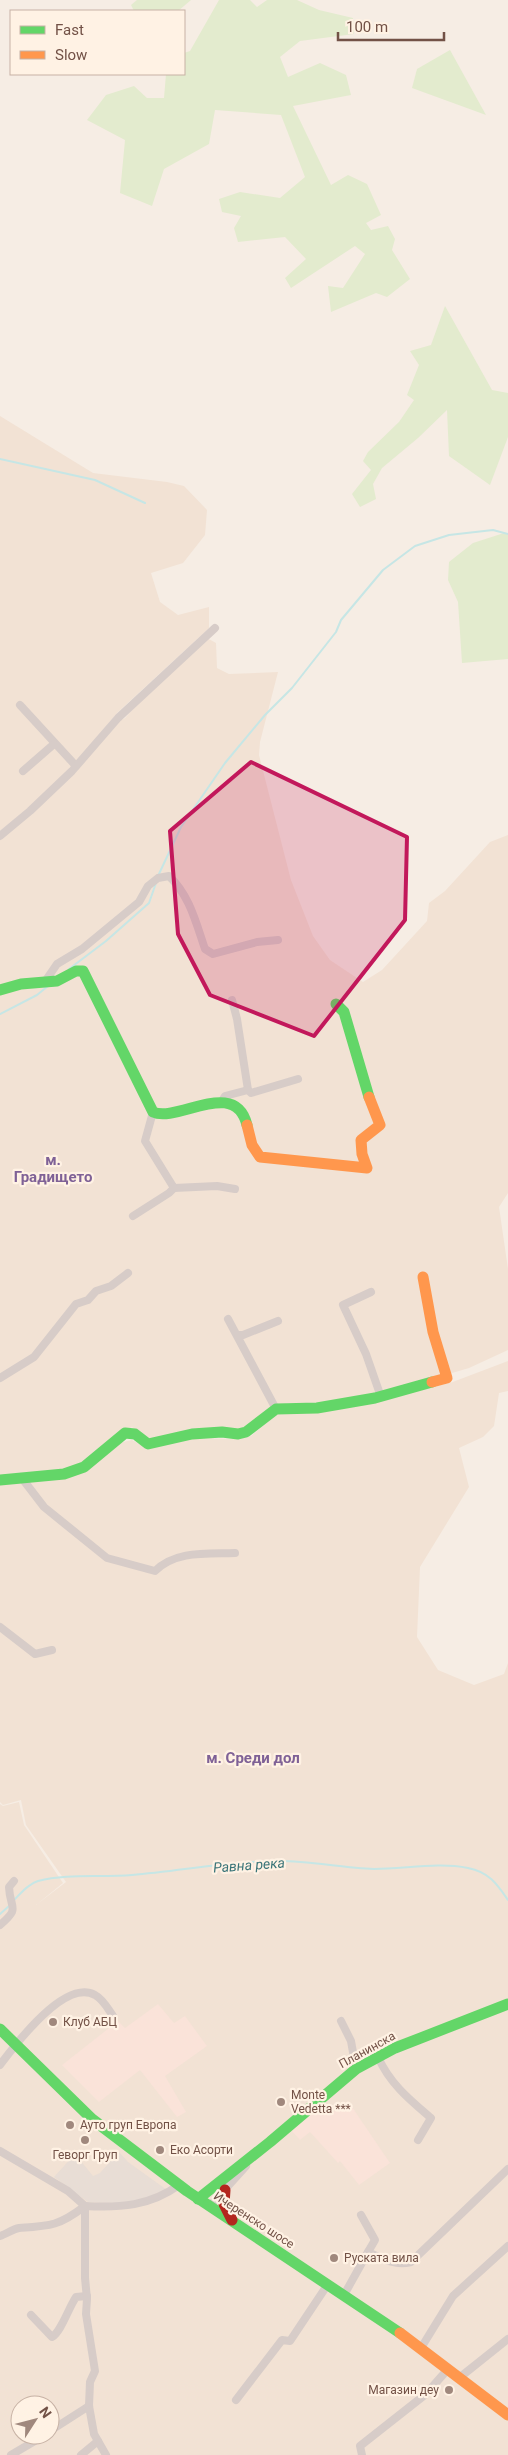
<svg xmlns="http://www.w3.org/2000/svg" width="508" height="2455" font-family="Roboto,sans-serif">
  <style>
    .residential { fill: #f2e2d4; fill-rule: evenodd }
    .commercial { fill: #fae3d9 }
    .industrial { fill: #e8ddd5 }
    .green { fill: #e3ebce }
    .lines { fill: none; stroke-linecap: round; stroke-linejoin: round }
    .stream { stroke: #c6e6e5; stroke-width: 2 }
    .street { stroke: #d7ccc8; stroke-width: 8 }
    .fast { stroke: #63d668; stroke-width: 11 }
    .slow { stroke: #ff974d; stroke-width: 11 }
    .jam { stroke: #b3261e; stroke-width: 11 }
    .marked { fill: #c2185b; fill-opacity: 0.2; stroke: #c2185b; stroke-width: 4; stroke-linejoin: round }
    .poi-dot { fill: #a0887d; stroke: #fff2e4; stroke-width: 2 }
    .labels { text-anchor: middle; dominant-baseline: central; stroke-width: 4.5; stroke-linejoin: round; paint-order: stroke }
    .poi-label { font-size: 12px; fill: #725146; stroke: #fff2e4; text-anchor: start }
    .street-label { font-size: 12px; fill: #725146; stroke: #fff2e4 }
    .water-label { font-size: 14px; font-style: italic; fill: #3a7478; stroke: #fff2e4 }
    .quarter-label { font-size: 15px; font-weight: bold; fill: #7f6196; stroke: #fff2e4 }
  </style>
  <rect width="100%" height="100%" fill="#f6ede4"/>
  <!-- residential -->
  <g class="residential">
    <polygon points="0,416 93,473 167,482 184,486 207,510 205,535 183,563 151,573 160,602 178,615 209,607 209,628 118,712 70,769 30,807 0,831"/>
    <polygon points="207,638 216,643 217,668 229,674 278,672 260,742 259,755 291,880 313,936 330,960 363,982 382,970 427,921 429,903 445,891 490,842 508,835 508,1193 499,1207 508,1269 508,1350 469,1368 374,1396 318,1405 288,1403 246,1429 149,1442 132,1427 72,1469 0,1477 0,840 33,813 73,774 121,720 125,718 142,699"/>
    <path d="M508,1361V1391L499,1393L494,1426L483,1437L459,1448L469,1487L420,1567L417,1637L438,1670L474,1685L504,1674L508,1663V2455H0V1804L3,1806L19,1802L24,1825L63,1883L36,1905L66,1882L26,1825L21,1800L3,1805L0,1802V1485L62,1478L119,1443L132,1440L149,1449L191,1438L239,1439L251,1436L277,1414L373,1402L450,1383ZM20,2405H50V2435H20Z"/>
  </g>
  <!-- commercial -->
  <g class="commercial">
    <polygon points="158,2004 174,2023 185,2016 207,2046 165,2076 186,2112 177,2117 140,2070 99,2102 62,2065 118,2021 125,2028"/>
    <polygon points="348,2101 390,2163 359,2185 340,2161 338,2163 310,2132 300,2140 291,2130 323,2102 332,2113"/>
  </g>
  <!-- industrial -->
  <polygon class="industrial" points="119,2152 128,2162 167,2190 139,2202 114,2204 88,2202 54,2177 75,2154 93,2176 100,2173"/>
  <!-- green -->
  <g class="green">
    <polygon points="137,0 191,0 178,11 134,11 131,5"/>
    <polygon points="219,0 250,0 257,7 267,0 297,0 319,10 353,18 354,34 300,41 280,57 288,77 320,63 346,75 351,95 293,106 331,185 348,175 367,184 381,215 366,223 371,230 388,226 395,239 392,250 410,279 387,297 376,293 331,312 328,286 343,288 365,254 355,246 291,288 285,278 306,259 285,237 238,242 234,228 241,216 222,212 219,199 240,192 280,198 305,177 281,115 215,110 209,144 164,169 152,206 120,193 125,140 87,120 106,95 134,86 147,98 164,98 166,74 184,74 184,53 190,51"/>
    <polygon points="450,50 486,115 412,88 417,69"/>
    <polygon points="445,306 492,390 508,393 508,437 490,485 449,456 447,410 418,438 382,468 373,484 376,499 360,507 352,494 371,470 363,461 368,452 399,422 414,400 407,395 419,365 410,351 431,345"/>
    <polygon points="504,533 508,534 508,659 462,663 458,602 448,580 449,562 473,543"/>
  </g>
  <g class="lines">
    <!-- stream -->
    <g class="stream">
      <polyline points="0,459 95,480 145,503"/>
      <polyline points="158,876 181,827 225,763 265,715 292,688 336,632 341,620 383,570 415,546 449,535 493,530 508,534"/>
      <polyline points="69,969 106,941 149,903 156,883"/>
      <polyline points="0,1014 37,995 48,986"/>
      <path d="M14,1900C21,1893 28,1884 38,1881C68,1873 101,1878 132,1875C181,1871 230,1861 279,1861C311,1861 342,1868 374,1869C405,1869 438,1862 468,1868C489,1872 497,1884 508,1900"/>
      <polyline points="0,1914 9,1906"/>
    </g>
    <!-- street -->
    <g class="street">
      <polyline points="20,705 76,766"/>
      <polyline points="23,771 54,744"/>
      <polyline points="0,836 30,811 72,771 118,718 215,628"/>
      <path d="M44,983L57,964L82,949L139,902L148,886L158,878L169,876C190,896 196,923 205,949L213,954L257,942L278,940"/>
      <polyline points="232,1000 237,1019 248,1090"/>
      <polyline points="222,1101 225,1096 248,1090 251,1093 298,1079"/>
      <polyline points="153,1112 145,1141 174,1188 217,1186 235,1189"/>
      <polyline points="133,1216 169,1193 174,1188"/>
      <polyline points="371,1292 343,1305 366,1354 381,1397"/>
      <polyline points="228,1319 276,1409"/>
      <polyline points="238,1335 243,1335 278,1321"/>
      <polyline points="0,1378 34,1357 76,1304 88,1300 96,1291 111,1286 128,1273"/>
      <path d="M21,1477L44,1507L107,1558L155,1571C176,1550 208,1554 235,1553"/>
      <polyline points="0,1627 35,1654 52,1650"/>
      <path d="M0,1925C21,1907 10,1910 9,1887L14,1881"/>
      <polyline points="341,2021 351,2041 356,2069"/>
      <path d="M378,2057C390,2084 410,2100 431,2118L418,2140"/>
      <path d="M0,2065C15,2045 65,1978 95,1995C103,1999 108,2009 113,2016"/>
      <path d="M0,2151L68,2191L85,2206C59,2226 50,2226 19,2228C13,2229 6,2234 0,2236"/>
      <polyline points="209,2207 246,2166"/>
      <polyline points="361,2215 375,2240 368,2252"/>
      <path d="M344,2295L368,2252C383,2259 395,2266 411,2262L508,2169"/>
      <path d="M31,2315L52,2337C61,2332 69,2307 76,2297L87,2296"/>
      <polyline points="421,2348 453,2296 508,2246"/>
      <polyline points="459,2378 508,2339"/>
      <polyline points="236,2400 282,2340 290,2341 328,2284"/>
      <polyline points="50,2431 89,2406"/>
      <polyline points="11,2455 45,2435"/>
      <polyline points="81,2455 98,2441"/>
      <path d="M106,2455L94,2434L89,2406L90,2382L95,2371L86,2314L87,2299L85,2278V2206C120,2208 150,2206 179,2185"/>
      <polyline points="362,2455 360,2446 426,2394 448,2369"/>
    </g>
    <!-- fast -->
    <g class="fast">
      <path d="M0,990L21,984L57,981L76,971H83L153,1112C178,1123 235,1077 247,1125"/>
      <polyline points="336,1004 344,1012 369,1097"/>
      <polyline points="0,1480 64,1474 84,1467 125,1433 135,1434 148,1444 192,1434 222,1432 238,1434 246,1432 276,1409 317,1408 375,1398 432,1382"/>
      <polyline points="0,2029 92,2119 187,2191 400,2333"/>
      <polyline points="198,2199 270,2142 356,2069 395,2048 508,2004"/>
    </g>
    <!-- slow -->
    <g class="slow">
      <polyline points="247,1125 252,1145 260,1157 367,1168 362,1154 361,1140 380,1125 369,1097"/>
      <polyline points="423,1277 433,1332 447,1378 432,1382"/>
      <polyline points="400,2333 508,2415"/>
    </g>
    <!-- jam -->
    <polyline class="jam" points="225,2190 224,2204 232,2220"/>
  </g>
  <!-- marked area -->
  <path class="marked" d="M251,762L407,837L405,920L314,1036L210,995L178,934L170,831Z"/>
  <!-- markers -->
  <g class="poi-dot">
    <circle cx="53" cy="2022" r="5"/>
    <circle cx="281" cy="2102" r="5"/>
    <circle cx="70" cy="2125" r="5"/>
    <circle cx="85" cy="2140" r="5"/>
    <circle cx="160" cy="2150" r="5"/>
    <circle cx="334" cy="2258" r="5"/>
    <circle cx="449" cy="2390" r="5"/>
  </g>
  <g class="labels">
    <!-- poi labels -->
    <g class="poi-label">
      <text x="63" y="2022">Клуб АБЦ</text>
      <text x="291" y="2095">Monte<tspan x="291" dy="14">Vedetta ***</tspan></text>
      <text x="80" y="2125">Ауто груп Европа</text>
      <text x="170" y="2150">Еко Асорти</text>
      <text x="85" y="2155" text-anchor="middle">Геворг Груп</text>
      <text x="344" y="2258">Руската вила</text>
      <text x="439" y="2390" text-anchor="end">Магазин деу</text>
    </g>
    <!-- street labels -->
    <g class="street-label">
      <text transform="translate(367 2050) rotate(-29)">Планинска</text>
      <text transform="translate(254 2220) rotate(33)">Ичеренско шосе</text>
    </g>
    <!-- water labels -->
    <g class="water-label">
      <text transform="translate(249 1865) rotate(-4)">Равна река</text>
    </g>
    <!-- quarter labels -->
    <g class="quarter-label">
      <text x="53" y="1160">м.<tspan x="53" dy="17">Градището</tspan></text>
      <text x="253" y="1758">м. Среди дол</text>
    </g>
  </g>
  <!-- legend -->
  <rect x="10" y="10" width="175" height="65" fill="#fff2e4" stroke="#c7b2a5"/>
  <rect x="20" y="26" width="25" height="8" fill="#63d668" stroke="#c7b2a5"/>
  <text x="55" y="35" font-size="15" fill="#725146">Fast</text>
  <rect x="20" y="51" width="25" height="8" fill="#ff974d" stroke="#c7b2a5"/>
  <text x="55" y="60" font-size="15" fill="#725146">Slow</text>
  <!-- north arrow -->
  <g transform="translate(35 2420) rotate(54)"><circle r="24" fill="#fff2e4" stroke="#c7b2a5"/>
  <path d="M0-4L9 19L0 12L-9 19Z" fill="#a0887d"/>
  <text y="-8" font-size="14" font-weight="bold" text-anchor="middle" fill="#725146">N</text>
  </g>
  <!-- scale -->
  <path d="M338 32v8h106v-8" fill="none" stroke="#725146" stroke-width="2.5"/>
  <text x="346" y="32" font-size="15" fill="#725146" stroke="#fff2e4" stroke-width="4" paint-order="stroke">100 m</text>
</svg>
